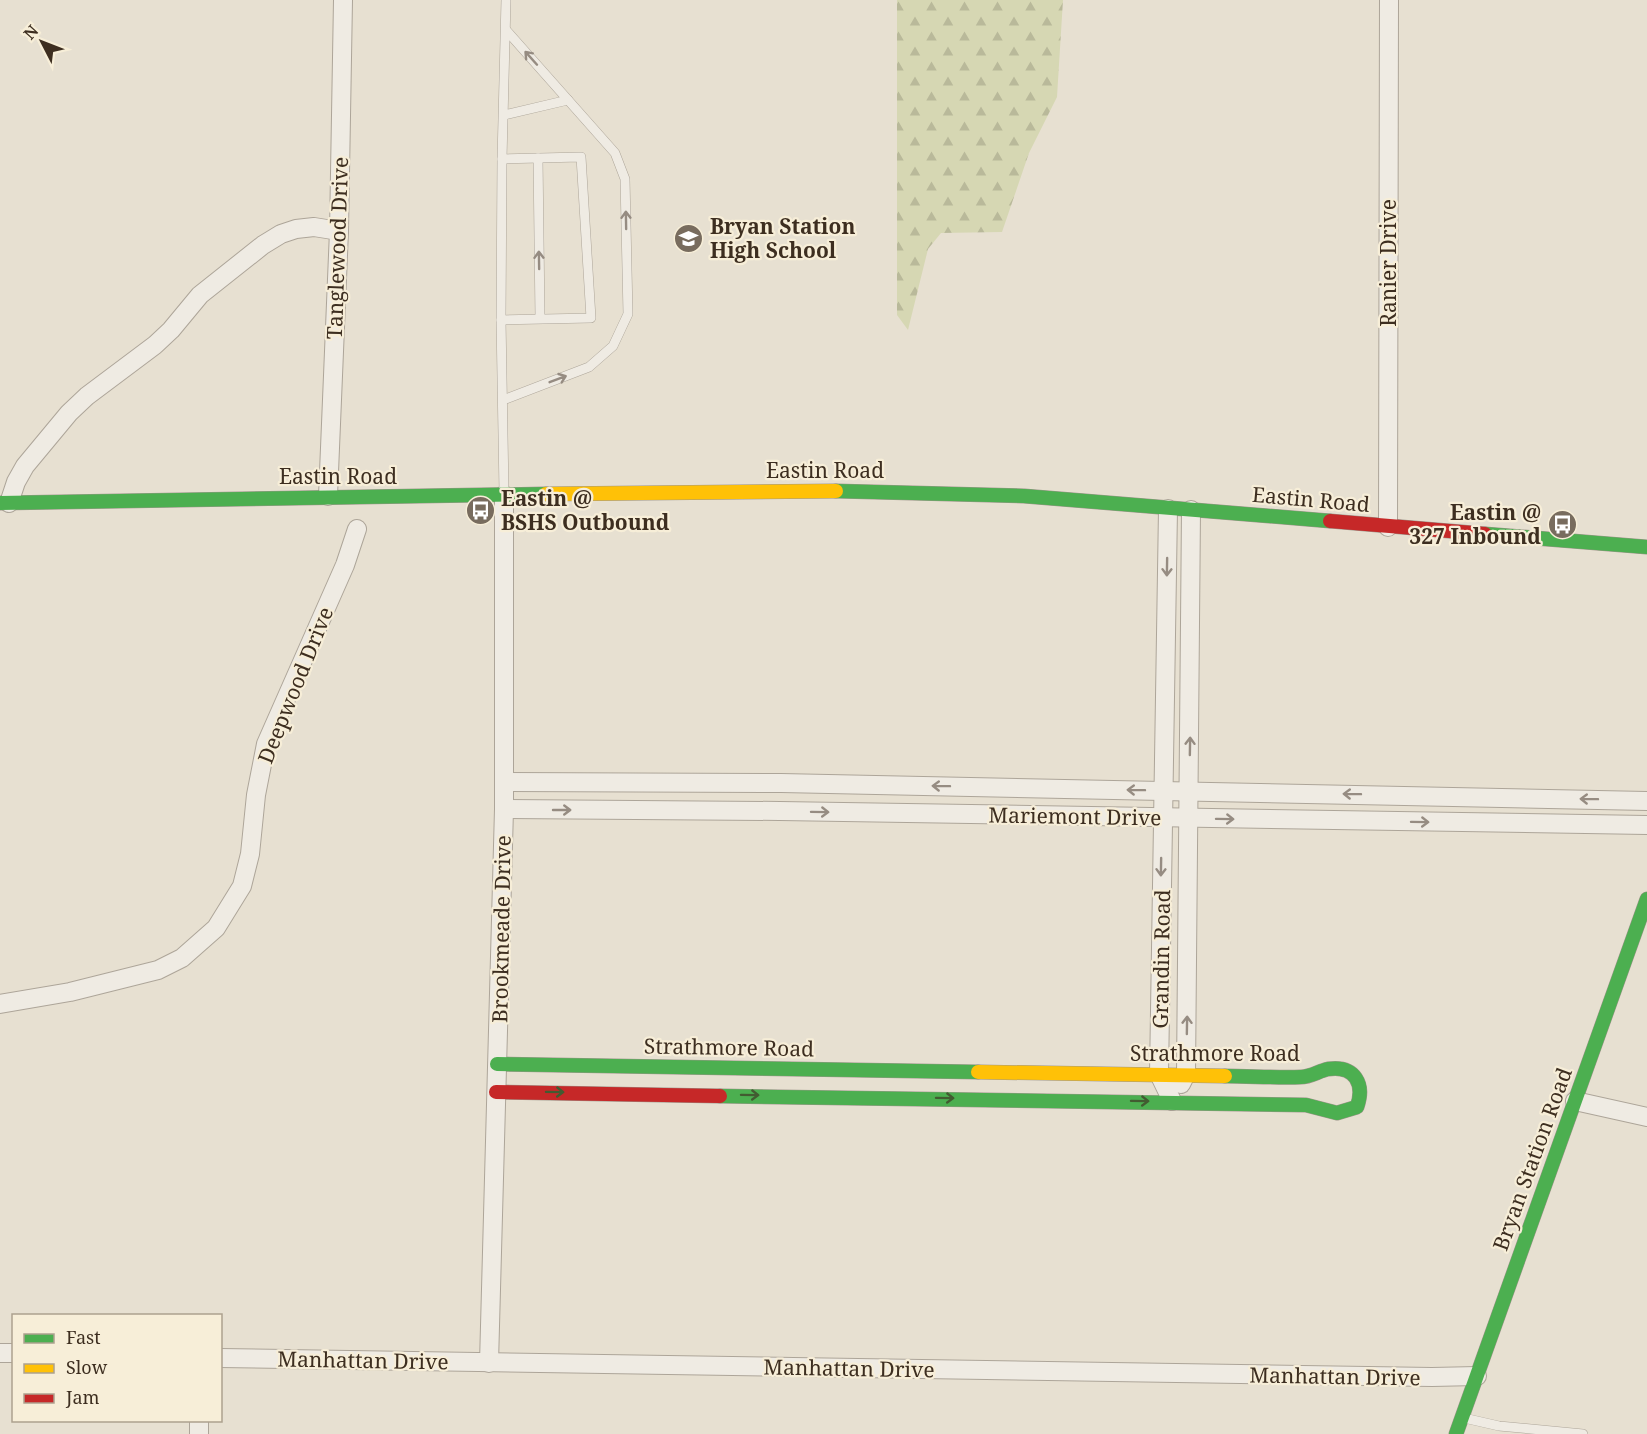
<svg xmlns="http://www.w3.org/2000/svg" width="1647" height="1434" font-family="'Noto Serif',serif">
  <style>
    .forest { fill: url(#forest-firs) }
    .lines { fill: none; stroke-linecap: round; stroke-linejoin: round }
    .lane-casing { stroke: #ada599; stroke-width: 10 }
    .street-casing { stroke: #ada599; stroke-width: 20 }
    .fast-casing { stroke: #9c958a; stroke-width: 15 }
    .slow-casing { stroke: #9c958a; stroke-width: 15 }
    .jam-casing { stroke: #9c958a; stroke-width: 15 }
    .lane { stroke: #efebe3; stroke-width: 9 }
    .street { stroke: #efebe3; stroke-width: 18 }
    .fast { stroke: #4caf50; stroke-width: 14 }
    .slow { stroke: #ffc107; stroke-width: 14 }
    .jam { stroke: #c62828; stroke-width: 14 }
    .oneway { stroke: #968c82 }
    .oneway2 { stroke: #425b31 }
    .labels { text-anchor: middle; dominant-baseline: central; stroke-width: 4.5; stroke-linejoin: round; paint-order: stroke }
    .poi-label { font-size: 21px; font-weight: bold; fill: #3d2e20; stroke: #f7eed8; text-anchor: start }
    .street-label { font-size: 21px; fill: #3d2e20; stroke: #f7eed8 }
  </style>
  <defs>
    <pattern id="forest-firs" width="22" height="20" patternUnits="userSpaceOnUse" patternTransform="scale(1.5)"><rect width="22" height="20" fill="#d6d7b3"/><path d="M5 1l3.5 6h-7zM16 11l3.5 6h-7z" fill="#b9b99a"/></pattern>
  </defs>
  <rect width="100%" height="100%" fill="#e7e0d1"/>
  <!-- forest -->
  <polygon class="forest" points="897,0 1063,0 1057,97 1029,153 1002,232 941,233 928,249 908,330 897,315"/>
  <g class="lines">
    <defs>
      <g id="lane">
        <polyline points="504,115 568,100"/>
        <polyline points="538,158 540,318"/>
        <polyline points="501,320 591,318 581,157 502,159"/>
        <polyline points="503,400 589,367 613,346 628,314 625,179 615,153 506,30"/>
        <polyline points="504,492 501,320 502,159 506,0"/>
        <polyline points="1464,1418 1499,1426 1583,1434"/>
      </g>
      <g id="street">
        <polyline points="328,496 339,231 343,0"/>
        <polyline points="9,503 16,482 25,466 69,413 87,396 155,345 171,330 200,295 263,245 281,234 296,229 314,227 339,231"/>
        <polyline points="1168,509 1159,1074 1172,1101"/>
        <polyline points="1388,527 1389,0"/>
        <polyline points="504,782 781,783 1647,801"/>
        <polyline points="504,809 780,811 1647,825"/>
        <polyline points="0,1004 70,992 158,970 182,958 216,928 242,886 250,854 256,795 266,744 345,565 357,529"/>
        <polyline points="1181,1084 1186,1074 1191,510"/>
        <polyline points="1575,1101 1647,1117"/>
        <polyline points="0,1353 14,1353"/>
        <polyline points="220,1358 1432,1377 1477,1376"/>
        <polyline points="489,1363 504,809 504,495"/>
        <polyline points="199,1434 199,1420"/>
      </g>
      <g id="fast">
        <polyline points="836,491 1024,496 1330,521"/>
        <polyline points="0,503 546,494"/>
        <polyline points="1485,534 1647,547"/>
        <polyline points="497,1064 978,1072"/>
        <path d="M720,1096L1306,1105L1337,1113L1357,1107C1365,1084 1355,1065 1328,1069C1319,1071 1310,1077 1301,1077C1276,1078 1250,1076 1225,1076"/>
        <polyline points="1456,1434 1647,899"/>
      </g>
      <g id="slow">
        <polyline points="546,494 836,491"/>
        <polyline points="978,1072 1225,1076"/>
      </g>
      <g id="jam">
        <polyline points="1330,521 1485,534"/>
        <polyline points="496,1092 720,1096"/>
      </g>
    </defs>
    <!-- lane casing -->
    <use href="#lane" class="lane-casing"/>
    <!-- street casing -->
    <use href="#street" class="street-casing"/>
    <!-- fast casing -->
    <use href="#fast" class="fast-casing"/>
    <!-- slow casing -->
    <use href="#slow" class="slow-casing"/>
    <!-- jam casing -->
    <use href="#jam" class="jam-casing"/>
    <!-- lane -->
    <use href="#lane" class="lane"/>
    <!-- street -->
    <use href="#street" class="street"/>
    <!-- fast -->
    <use href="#fast" class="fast"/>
    <!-- slow -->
    <use href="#slow" class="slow"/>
    <!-- jam -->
    <use href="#jam" class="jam"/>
  </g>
  <!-- one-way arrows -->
  <defs><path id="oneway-shaft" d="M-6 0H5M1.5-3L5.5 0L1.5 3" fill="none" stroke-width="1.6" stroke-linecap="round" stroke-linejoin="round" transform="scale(1.5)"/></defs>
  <g class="oneway">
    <use href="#oneway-shaft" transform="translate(531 58) rotate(-132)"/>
    <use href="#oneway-shaft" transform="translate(626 220) rotate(-91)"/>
    <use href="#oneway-shaft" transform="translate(539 260) rotate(-91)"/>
    <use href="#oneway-shaft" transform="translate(558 379) rotate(-21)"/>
    <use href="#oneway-shaft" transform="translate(1167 567) rotate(91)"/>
    <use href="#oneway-shaft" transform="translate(1190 746) rotate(-89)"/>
    <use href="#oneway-shaft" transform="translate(941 786) rotate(-179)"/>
    <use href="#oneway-shaft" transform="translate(1136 790) rotate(-179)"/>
    <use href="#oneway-shaft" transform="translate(1352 794) rotate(-179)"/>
    <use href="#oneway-shaft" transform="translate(1589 799) rotate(-179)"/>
    <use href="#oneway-shaft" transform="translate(562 810)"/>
    <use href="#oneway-shaft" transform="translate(820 812) rotate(1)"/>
    <use href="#oneway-shaft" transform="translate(1225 819) rotate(1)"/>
    <use href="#oneway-shaft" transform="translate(1420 822) rotate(1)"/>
    <use href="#oneway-shaft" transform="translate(1161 867) rotate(91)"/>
    <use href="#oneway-shaft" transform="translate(1187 1025) rotate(-89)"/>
  </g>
  <g class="oneway2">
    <use href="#oneway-shaft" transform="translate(555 1092) rotate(1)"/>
    <use href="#oneway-shaft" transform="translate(750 1095) rotate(1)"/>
    <use href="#oneway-shaft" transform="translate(945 1098) rotate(1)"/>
    <use href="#oneway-shaft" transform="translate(1140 1101) rotate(1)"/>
  </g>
  <!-- icons -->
  <defs>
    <symbol id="school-disc" viewBox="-11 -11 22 22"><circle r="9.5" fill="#786c5e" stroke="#f7eed8"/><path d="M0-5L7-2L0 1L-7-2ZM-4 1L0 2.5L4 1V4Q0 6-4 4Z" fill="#fff"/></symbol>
    <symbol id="bus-disc" viewBox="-11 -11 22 22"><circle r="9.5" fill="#786c5e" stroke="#f7eed8"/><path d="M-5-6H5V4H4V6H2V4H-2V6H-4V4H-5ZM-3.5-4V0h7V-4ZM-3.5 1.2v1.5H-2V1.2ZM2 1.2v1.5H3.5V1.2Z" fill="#fff"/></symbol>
  </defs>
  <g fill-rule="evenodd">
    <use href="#school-disc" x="672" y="222" width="33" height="33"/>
    <use href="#bus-disc" x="464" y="494" width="33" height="33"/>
    <use href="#bus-disc" x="1546" y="508" width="33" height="33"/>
  </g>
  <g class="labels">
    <!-- poi labels -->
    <g class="poi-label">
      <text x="710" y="226">Bryan Station<tspan x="710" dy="24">High School</tspan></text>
      <text x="501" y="498">Eastin @<tspan x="501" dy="24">BSHS Outbound</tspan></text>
      <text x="1541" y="512" text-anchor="end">Eastin @<tspan x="1541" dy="24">327 Inbound</tspan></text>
    </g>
    <!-- street labels -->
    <g class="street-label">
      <text transform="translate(337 248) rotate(-88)">Tanglewood Drive</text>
      <text transform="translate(1388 263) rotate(-90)">Ranier Drive</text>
      <text x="825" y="470">Eastin Road</text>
      <text x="338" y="476">Eastin Road</text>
      <text transform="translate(1311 499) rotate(5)">Eastin Road</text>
      <text transform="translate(295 685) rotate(-68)">Deepwood Drive</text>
      <text transform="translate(1075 816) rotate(1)">Mariemont Drive</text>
      <text transform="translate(501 929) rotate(-89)">Brookmeade Drive</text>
      <text transform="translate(1161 959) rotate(-89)">Grandin Road</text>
      <text transform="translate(729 1047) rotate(1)">Strathmore Road</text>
      <text x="1215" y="1053">Strathmore Road</text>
      <text transform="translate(1532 1159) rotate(-70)">Bryan Station Road</text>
      <text transform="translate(363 1360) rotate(1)">Manhattan Drive</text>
      <text transform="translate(849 1368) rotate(1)">Manhattan Drive</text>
      <text transform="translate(1335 1376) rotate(1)">Manhattan Drive</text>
    </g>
  </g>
  <!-- legend -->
  <rect x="12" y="1314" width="210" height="108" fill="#f7eed8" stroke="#ada18e" stroke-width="1.5"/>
  <rect x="24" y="1334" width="30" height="9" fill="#4caf50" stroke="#ada18e" stroke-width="1.5"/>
  <text x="66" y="1344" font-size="18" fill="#3d2e20">Fast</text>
  <rect x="24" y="1364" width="30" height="9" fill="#ffc107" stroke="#ada18e" stroke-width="1.5"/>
  <text x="66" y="1374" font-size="18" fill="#3d2e20">Slow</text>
  <rect x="24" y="1394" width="30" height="9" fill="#c62828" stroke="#ada18e" stroke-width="1.5"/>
  <text x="66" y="1404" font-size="18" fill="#3d2e20">Jam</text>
  <!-- north arrow -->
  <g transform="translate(42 42) rotate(312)" stroke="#f7eed8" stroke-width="4.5" paint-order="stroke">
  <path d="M0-4.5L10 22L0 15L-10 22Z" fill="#3d2e20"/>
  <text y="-9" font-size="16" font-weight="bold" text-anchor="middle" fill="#3d2e20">N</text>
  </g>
</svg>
